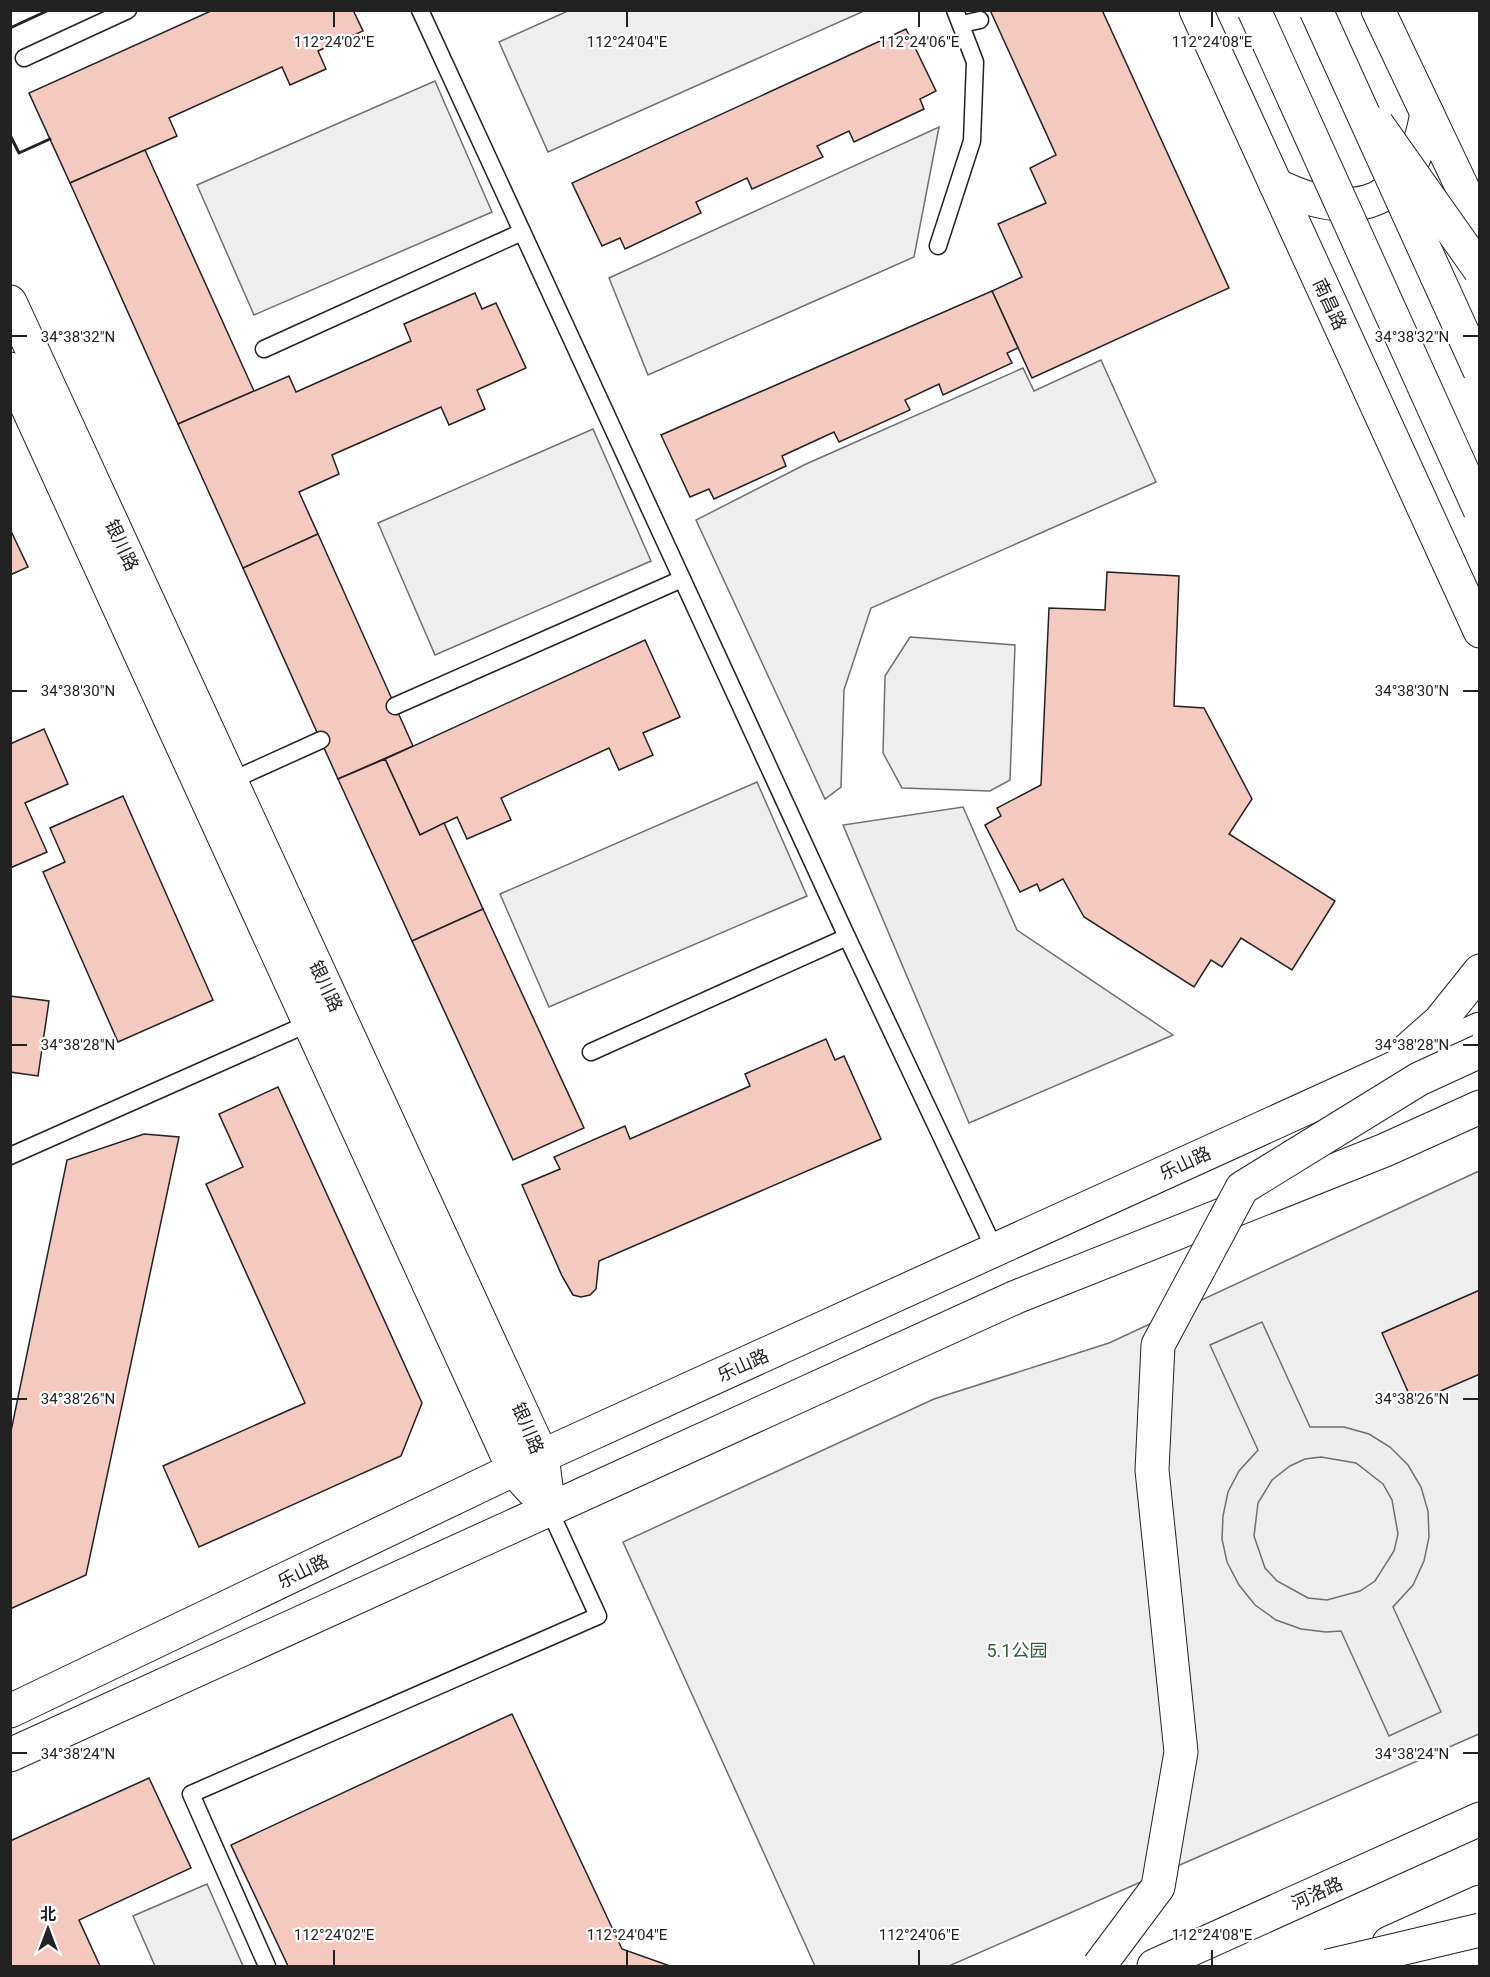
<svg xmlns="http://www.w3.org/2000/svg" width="1490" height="1977" font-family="Roboto,'Noto Sans SC',sans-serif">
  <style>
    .green { fill: #eee; stroke: #6f6f6f; stroke-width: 1.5 }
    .parking { fill: #ededed; stroke: #6f6f6f; stroke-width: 1.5; fill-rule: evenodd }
    .building { fill: #f3c9c0; stroke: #222; stroke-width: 1.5 }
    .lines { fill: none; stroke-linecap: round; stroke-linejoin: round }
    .lane-casing { stroke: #222; stroke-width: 19 }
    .street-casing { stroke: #222; stroke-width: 35 }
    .secondary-casing { stroke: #222; stroke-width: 35 }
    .primary-casing { stroke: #222; stroke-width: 35 }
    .lane { stroke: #fff; stroke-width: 16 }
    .street { stroke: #fff; stroke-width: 33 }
    .secondary { stroke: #fff; stroke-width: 33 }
    .primary { stroke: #fff; stroke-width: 33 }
    .primary-bridge-casing { stroke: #222; stroke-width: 35; stroke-linecap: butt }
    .highway-bridge-casing { stroke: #222; stroke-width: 35; stroke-linecap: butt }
    .primary-bridge { stroke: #fff; stroke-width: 33 }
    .highway-bridge { stroke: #fff; stroke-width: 33 }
    .wall { stroke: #222; stroke-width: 3 }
    .ticks { fill: none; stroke: #222; stroke-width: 2 }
    .labels { text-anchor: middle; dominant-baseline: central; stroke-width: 4.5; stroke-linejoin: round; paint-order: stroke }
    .street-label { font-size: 18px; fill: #222; stroke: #fff }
    .park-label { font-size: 18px; fill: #2f5e38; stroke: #fff }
    .ticks-label { font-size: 15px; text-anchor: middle; fill: #222; stroke: #fff; stroke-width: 4.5; stroke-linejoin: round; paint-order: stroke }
  </style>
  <rect width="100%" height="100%" fill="#fff"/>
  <!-- green -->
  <g class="green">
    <polygon points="570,10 864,10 864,11 548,152 499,42"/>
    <polygon points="435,81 492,212 254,315 197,185"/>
    <polygon points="939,127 914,257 648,375 609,278"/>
    <polygon points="1101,360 1156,482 871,608 844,690 841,787 825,799 696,520 806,464 1023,368 1034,391"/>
    <polygon points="593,429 651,561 435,655 378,523"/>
    <polygon points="910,637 1015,645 1010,780 990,791 902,788 883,753 885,676"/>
    <polygon points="757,782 807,896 549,1007 500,894"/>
    <polygon points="1479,1171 1479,1734 949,1966 815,1966 623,1542 934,1399 1109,1343"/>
    <polygon points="207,1884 243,1966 155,1966 133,1916"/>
  </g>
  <!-- parking -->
  <g class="parking">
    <polygon points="963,807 1017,930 1173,1035 969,1123 843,825"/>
    <path d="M1262,1322L1310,1427H1344L1369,1434L1390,1447L1408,1465L1421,1487L1428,1511L1429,1537L1424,1561L1413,1585L1393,1607L1441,1712L1389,1736L1341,1631L1326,1632L1301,1629L1276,1620L1255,1605L1239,1585L1227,1562L1222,1539L1223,1516L1228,1492L1239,1471L1258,1450L1210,1345ZM1321,1457L1356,1463L1383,1484L1392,1500L1398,1534L1394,1551L1375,1581L1360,1591L1327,1600L1308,1598L1277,1581L1265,1568L1254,1536L1258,1503L1272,1480L1290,1466L1305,1459Z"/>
  </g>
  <!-- building -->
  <g class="building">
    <polygon points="213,10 353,10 363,31 318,51 326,69 290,85 282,67 169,118 177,136 70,183 29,93"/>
    <polygon points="990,10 1102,10 1229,288 1032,378 992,291 1022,277 998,224 1046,203 1030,168 1056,155"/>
    <polygon points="906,29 936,91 920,99 924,109 854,142 849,131 817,146 823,157 752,189 747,178 696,202 701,213 625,249 620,238 602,246 572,183"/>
    <polygon points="145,150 254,391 178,424 70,183"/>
    <polygon points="992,291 1018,348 1007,353 1012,363 943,395 939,384 905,400 910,410 839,442 834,432 782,456 786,466 714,499 709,489 690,497 661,435"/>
    <polygon points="475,293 482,309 496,303 526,368 477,390 485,409 449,425 441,407 332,455 339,474 299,492 318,534 243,568 178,424 289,376 296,392 411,341 404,324"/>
    <polygon points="10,529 28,567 10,575"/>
    <polygon points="318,534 413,746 338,779 243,568"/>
    <polygon points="1107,572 1179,576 1174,706 1204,708 1252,799 1229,834 1335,901 1292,970 1241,938 1222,967 1211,960 1194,987 1084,917 1063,879 1040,891 1037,884 1020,892 985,825 1001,816 997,808 1041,785 1049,608 1105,610"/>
    <polygon points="645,640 680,717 643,733 653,755 619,770 609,748 501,798 511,820 467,839 457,817 420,835 385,759"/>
    <polygon points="44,729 68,784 25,803 47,852 10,868 10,744"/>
    <polygon points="385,759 420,835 444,823 483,909 412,941 338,779"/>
    <polygon points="123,796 213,1000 118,1042 43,872 65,862 50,828"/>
    <polygon points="483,909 584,1128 513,1160 412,941"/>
    <polygon points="10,996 49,1001 38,1076 10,1072"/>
    <polygon points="826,1039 835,1060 844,1056 881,1139 599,1261 596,1289 590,1295 581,1297 573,1295 562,1276 522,1185 560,1169 554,1157 625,1126 630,1139 750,1086 745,1074"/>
    <polygon points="278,1087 422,1403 401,1456 199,1547 163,1466 305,1403 206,1184 243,1167 219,1114"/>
    <polygon points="144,1134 179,1137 86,1575 10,1609 10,1436 67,1160"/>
    <polygon points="1480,1290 1480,1374 1413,1403 1382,1333"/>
    <polygon points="512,1714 622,1949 670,1966 288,1966 231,1845"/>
    <polygon points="149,1778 191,1868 79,1920 100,1966 10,1966 10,1841"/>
  </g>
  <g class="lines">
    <defs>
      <g id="lane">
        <polyline points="420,10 847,937 995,1250"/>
        <polyline points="962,24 980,20"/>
        <polyline points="24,58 128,10"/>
        <polyline points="938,246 972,141 975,62 955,10"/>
        <polyline points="264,349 522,232"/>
        <polyline points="395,706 682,579"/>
        <polyline points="226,783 321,740"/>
        <polyline points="591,1052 847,937"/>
        <polyline points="10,1156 314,1021"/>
        <polyline points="267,1966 191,1794 598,1616 549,1509"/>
      </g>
      <g id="street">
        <polyline points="10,302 542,1456 549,1509"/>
        <polyline points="10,369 514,1470 532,1490"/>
      </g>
      <g id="secondary">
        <polyline points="1406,1051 1440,1021 1480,971"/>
        <polyline points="10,1711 542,1456 1480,1029"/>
        <polyline points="10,1755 1016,1297 1385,1150 1480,1107"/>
      </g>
      <g id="primary">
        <polyline points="1196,10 1480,631"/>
        <polyline points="1378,10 1480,225"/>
        <path d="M1276,185C1357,224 1411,206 1427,113"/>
        <polyline points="1389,1943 1480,1902"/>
        <polyline points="1154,1966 1480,1819"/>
      </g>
    </defs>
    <!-- lane casing -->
    <use href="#lane" class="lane-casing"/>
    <!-- street casing -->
    <use href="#street" class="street-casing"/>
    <!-- secondary casing -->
    <use href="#secondary" class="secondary-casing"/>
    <!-- primary casing -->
    <use href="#primary" class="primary-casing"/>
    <!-- lane -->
    <use href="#lane" class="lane"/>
    <!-- street -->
    <use href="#street" class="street"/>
    <!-- secondary -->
    <use href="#secondary" class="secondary"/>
    <!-- primary -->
    <use href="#primary" class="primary"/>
    <defs>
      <g id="primary-bridge">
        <polyline points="1377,124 1480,270"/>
        <polyline points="1099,1966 1158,1887 1181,1752 1152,1470 1158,1345 1242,1188 1419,1079 1480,1051"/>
        <polyline points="1328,1966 1480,1930"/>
      </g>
      <g id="highway-bridge">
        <polyline points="1254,10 1480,510"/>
        <polyline points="1316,10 1480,371"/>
      </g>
    </defs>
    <!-- primary-bridge casing -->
    <use href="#primary-bridge" class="primary-bridge-casing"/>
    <!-- highway-bridge casing -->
    <use href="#highway-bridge" class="highway-bridge-casing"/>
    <!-- primary-bridge -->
    <use href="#primary-bridge" class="primary-bridge"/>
    <!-- highway-bridge -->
    <use href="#highway-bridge" class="highway-bridge"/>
    <!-- wall -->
    <g class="wall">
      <polyline points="10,28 49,10"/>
      <polyline points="10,135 19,153 50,139"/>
    </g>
  </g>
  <!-- ticks -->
  <path class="ticks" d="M334,12V27M627,12V27M919,12V27M1212,12V27M12,336H27M1463,336H1478M12,691H27M1463,691H1478M12,1045H27M1463,1045H1478M12,1399H27M1463,1399H1478M12,1753H27M1463,1753H1478M334,1950V1965M627,1950V1965M919,1950V1965M1212,1950V1965"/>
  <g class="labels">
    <!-- street labels -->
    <g class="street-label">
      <text transform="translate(1330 304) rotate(65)">南昌路</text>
      <text transform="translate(122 545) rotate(65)">银川路</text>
      <text transform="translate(326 986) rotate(65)">银川路</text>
      <text transform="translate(1185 1163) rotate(-25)">乐山路</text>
      <text transform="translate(743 1365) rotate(-24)">乐山路</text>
      <text transform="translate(528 1428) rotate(67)">银川路</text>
      <text transform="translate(303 1571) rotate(-26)">乐山路</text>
      <text transform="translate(1317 1893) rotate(-24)">河洛路</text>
    </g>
    <!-- park labels -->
    <g class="park-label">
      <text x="1017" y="1650">5.1公园</text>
    </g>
  </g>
  <g class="ticks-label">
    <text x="334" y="47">112°24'02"E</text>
    <text x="627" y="47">112°24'04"E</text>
    <text x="919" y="47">112°24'06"E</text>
    <text x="1212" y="47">112°24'08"E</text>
    <text x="78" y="342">34°38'32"N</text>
    <text x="1412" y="342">34°38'32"N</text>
    <text x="78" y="696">34°38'30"N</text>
    <text x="1412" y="696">34°38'30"N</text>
    <text x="78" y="1050">34°38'28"N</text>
    <text x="1412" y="1050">34°38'28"N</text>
    <text x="78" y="1404">34°38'26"N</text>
    <text x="1412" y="1404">34°38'26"N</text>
    <text x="78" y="1759">34°38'24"N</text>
    <text x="1412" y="1759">34°38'24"N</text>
    <text x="334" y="1940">112°24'02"E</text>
    <text x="627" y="1940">112°24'04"E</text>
    <text x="919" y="1940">112°24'06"E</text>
    <text x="1212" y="1940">112°24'08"E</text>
  </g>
  <!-- border -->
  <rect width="1490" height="1977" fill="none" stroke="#222222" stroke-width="24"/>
  <!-- north arrow -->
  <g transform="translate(48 1929)" stroke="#ffffff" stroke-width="4.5" paint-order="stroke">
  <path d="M0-4.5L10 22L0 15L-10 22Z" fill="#222222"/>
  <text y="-9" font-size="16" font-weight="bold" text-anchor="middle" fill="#222222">北</text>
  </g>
</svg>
